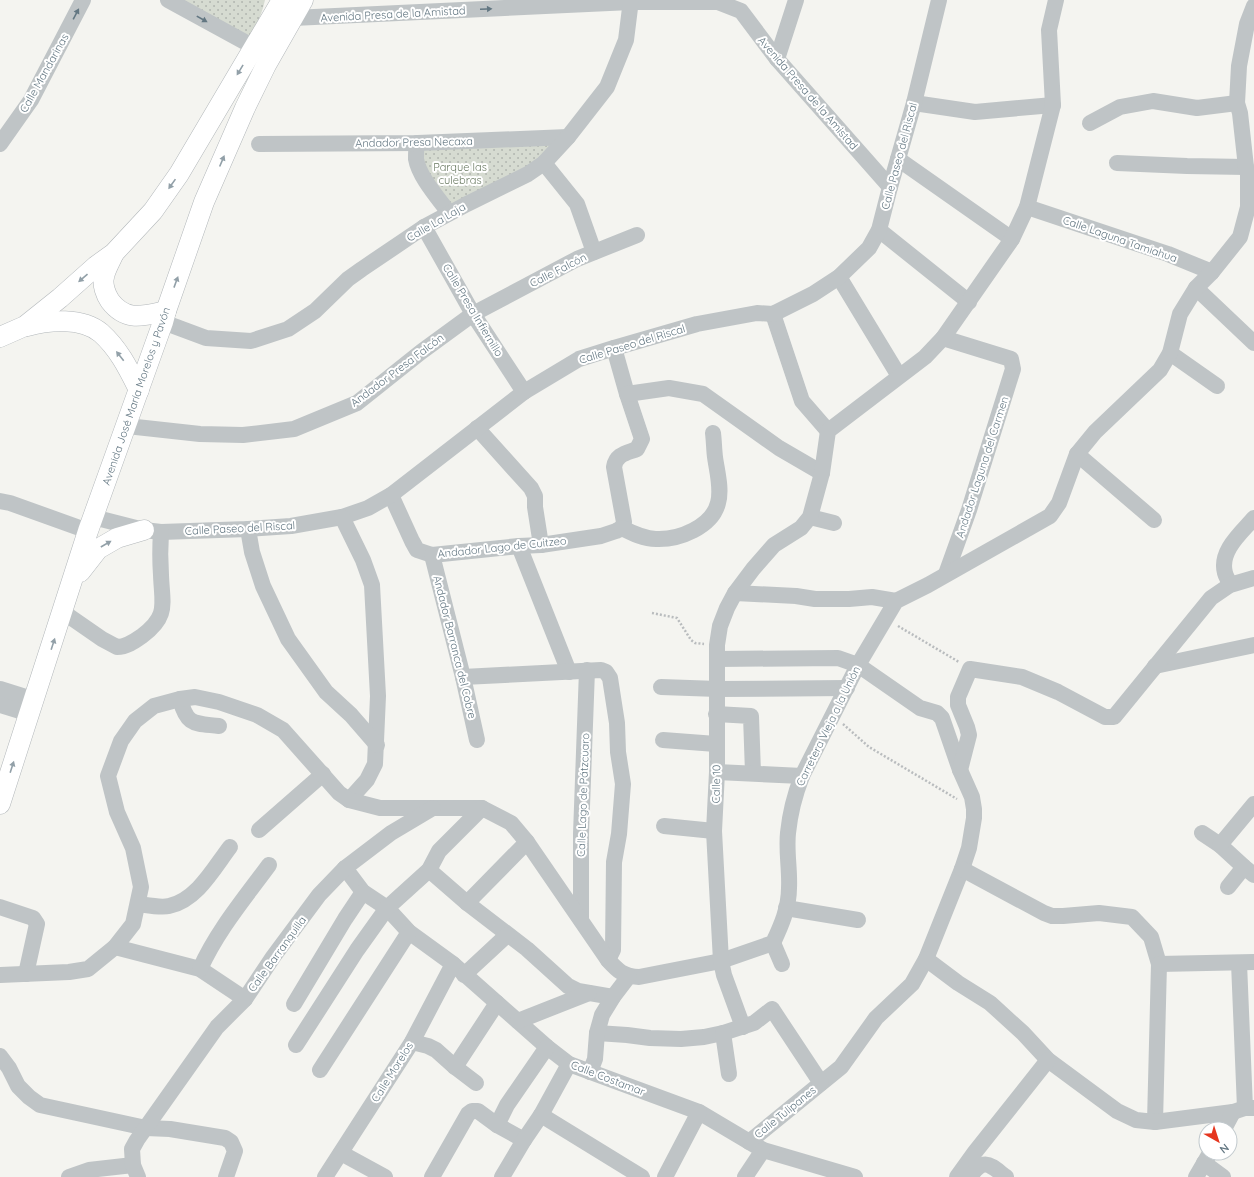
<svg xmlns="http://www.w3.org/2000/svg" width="1254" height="1177" font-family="Quicksand,sans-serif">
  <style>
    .park { fill: url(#park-dots) }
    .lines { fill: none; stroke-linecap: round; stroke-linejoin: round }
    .major-casing { stroke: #b2b7ba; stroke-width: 21 }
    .path { stroke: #b9bcbe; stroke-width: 2.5; stroke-dasharray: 2 2; stroke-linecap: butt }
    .minor { stroke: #bfc4c6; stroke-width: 16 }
    .major { stroke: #fff; stroke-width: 20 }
    .oneway { fill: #637782 }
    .oneway2 { fill: #92a0a8 }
    .labels { text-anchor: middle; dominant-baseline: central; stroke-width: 4; stroke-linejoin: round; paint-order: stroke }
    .street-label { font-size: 11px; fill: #637782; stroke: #fff }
    .park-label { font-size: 11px; fill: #697961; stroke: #fff }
  </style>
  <defs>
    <pattern id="park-dots" width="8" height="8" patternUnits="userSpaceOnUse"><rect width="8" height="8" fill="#d6dbd1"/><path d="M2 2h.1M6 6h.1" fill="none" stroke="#b1b6af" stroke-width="1.8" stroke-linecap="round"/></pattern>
  </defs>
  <rect width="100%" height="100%" fill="#f4f4f0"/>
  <!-- park -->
  <g class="park">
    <path d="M176,0H265C262,14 256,28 247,39Z"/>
    <polygon points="567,139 544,163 449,213 431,189 417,143"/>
  </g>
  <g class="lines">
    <defs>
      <g id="major">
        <path d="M113,255C110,262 105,270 104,277C102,285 106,295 110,301C126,322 143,316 166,311"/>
        <path d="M27,326C49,320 82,317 101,333C119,349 129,370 139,390"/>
        <polyline points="0,337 25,326 60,298 96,266 114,253 153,211 179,174 282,0"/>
        <polyline points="80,572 98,549 117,538 144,530"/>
        <polyline points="0,804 88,531 163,322 166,311 204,202 245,108 266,65 303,0"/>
      </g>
    </defs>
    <!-- major casing -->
    <use href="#major" class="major-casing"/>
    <!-- path -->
    <g class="path">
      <polyline points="652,613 677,618 691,640 695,643 704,644"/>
      <polyline points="898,626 959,662"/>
      <polyline points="843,724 869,747 957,799"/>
    </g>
    <!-- minor -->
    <g class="minor">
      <polyline points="168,0 254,47"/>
      <polyline points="293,18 631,2 718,2 741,11 777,59 890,187"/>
      <polyline points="777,59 796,0"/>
      <polyline points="914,103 975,112 1053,105"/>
      <polyline points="1090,123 1120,107 1153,101 1197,108 1237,103"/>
      <path d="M417,143C416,148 416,154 416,159C419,177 439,199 449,213"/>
      <polyline points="0,144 31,100 83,0"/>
      <polyline points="259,144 418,143 568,137"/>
      <polyline points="898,159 1012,239"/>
      <polyline points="544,163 577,204 594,252"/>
      <polyline points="1117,163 1187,166 1246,167"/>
      <polyline points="1027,207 1168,254 1212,272"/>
      <polyline points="424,227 473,314 524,392"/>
      <polyline points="879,230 969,302"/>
      <polyline points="839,277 899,376"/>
      <polyline points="1196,288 1254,343"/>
      <polyline points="773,314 802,401 828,431"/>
      <polyline points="163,322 206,338 251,341 288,329 315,311 348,279 362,269 424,227 467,204 528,174 544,163 568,137 607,87 626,40 631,0"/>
      <polyline points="943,338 1011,359 1013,369 969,510 946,574"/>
      <path d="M614,348L627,394L642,439L637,449C627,453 616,454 614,467L624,522L622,528"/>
      <polyline points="1170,353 1217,386"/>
      <polyline points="627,394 669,388 703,394 779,448 822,473"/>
      <polyline points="127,426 200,434 243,435 294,429 357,403 421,352 473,314 577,259 637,235"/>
      <polyline points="477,428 531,488 535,496 535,507 541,545"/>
      <polyline points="1077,454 1154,520"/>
      <polyline points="391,495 412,541 417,550 432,555 519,546 541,545 601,536 616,531 622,528"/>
      <polyline points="0,501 10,503 88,531"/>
      <polyline points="93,517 144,530 161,532 248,529 291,526 342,517 368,508 391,495 524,392 579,359 614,348 697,324 757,313 773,314 813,294 839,277 869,248 879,230 890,187 914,103 939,0"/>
      <polyline points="342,517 363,560 372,585 378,696 375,764 367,780 349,800"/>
      <polyline points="810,517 834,523"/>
      <path d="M622,528C632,533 644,539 656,539C679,540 712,527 718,503C722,489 717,472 715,457C714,449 714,441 713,433"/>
      <polyline points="248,529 252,552 263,586 288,639 326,692 351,715 377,745"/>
      <polyline points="519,546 569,672"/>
      <polyline points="432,555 463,677 477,740"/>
      <path d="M1230,585C1229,581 1226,577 1225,573C1219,551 1241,533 1254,518"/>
      <polyline points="735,593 796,596 815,599 849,599 872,597 896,601"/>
      <path d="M63,612L102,639L117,647C127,647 135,641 142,636C169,616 162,604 161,575C160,561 160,547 161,532"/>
      <polyline points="717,659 838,658 858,665 920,708 937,713 942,718 960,770 972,797 974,809 974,818 969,848 962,869 926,959 912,984 876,1018 841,1067 749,1142"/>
      <polyline points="1155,666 1254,645"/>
      <polyline points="463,677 601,670 606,672 610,678 617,723 618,752 623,784 619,834 614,862 613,950 608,960"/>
      <polyline points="661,687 718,689 847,688"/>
      <polyline points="0,689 35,700"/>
      <path d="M180,699C187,726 194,723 219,726"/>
      <polyline points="0,705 30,714"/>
      <polyline points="716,714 751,716 753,773"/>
      <polyline points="663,740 716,744"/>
      <polyline points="960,770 969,735 967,727 958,705 958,697 970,669 1022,677 1058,692 1105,717 1114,717 1211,598 1230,585 1254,578"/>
      <polyline points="717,772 802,776"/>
      <polyline points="664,826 714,831"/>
      <polyline points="259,830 323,774"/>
      <polyline points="1202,833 1220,845 1244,867 1254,875"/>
      <polyline points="1220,845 1254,804"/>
      <polyline points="345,868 363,892 387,908 409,932 453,964 547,1047 569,1064 699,1112 763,1150 855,1177"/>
      <polyline points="962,869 1044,913 1052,916 1063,916 1099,913 1132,917 1151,937 1159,964 1155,1122"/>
      <polyline points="429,870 467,903 527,949 568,986 578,991 613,997"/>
      <polyline points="1228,887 1244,867"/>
      <polyline points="467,903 527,842"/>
      <path d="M138,904C146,905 161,908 169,906C197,900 214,868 230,847"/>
      <polyline points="0,907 33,918 37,924 26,974"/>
      <polyline points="786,908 858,920"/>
      <polyline points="581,920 581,834 587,670"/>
      <polyline points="773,943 782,964"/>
      <polyline points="115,947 200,969 245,999"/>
      <polyline points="926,959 958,983 990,1003 1023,1033 1048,1060 1117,1111 1136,1120 1155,1122 1233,1112 1245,1108 1254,1108"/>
      <polyline points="1239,963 1245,1108"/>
      <polyline points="1159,964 1254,962"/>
      <path d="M200,969C217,931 244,899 269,865"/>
      <path d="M0,975L69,972L88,969L115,947L133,924L141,887L133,848L117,812L108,776L121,741L135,721L154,706L180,699L195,697L219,702L257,715L283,730L339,793L349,800L380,808H482L511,823L527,842L608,960C618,971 623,976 639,977L721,961L773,943C781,926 789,908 789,888C790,870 786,851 788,833C790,813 795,794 802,776L858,665L896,601L928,585L1050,516L1059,503L1077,454L1095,432L1160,370L1170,353L1180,314L1196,288L1212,272L1240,237L1248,207V174L1246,167L1240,113L1237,103L1239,66L1247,24L1254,6"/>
      <polyline points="464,975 507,935"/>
      <polyline points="294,1004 345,919 363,892"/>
      <polyline points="518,1021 589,993"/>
      <polyline points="743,1027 724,975 721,961 714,831 717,772 717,645 720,626 727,608 735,593 753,569 774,545 801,528 810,517 822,473 828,431 925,357 943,338 1012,239 1027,207 1053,105 1049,30 1056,0"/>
      <polyline points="597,1033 627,1035 650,1038 681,1039 704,1037 723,1033 754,1023 772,1009 821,1083"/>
      <polyline points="723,1033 729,1074"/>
      <polyline points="412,1042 428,1046 436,1050 455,1067 476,1083"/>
      <polyline points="296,1045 357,950 387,908 429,870 439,851 482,808"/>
      <polyline points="0,1056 9,1068 18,1086 29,1097 40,1105 146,1128 170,1129 225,1138 231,1142 235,1151 226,1177"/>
      <polyline points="455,1067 497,1003"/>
      <polyline points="320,1070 409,932"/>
      <polyline points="590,1072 595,1059 597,1033 602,1015 613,997 629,976"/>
      <polyline points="541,1115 642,1177"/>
      <polyline points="497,1125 507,1105 547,1047"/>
      <polyline points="1224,1129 1233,1112"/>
      <polyline points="341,1153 385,1177"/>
      <polyline points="1204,1163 1223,1177"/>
      <polyline points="69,1177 89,1170 133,1165"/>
      <polyline points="138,1177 133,1165 132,1149 137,1140 217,1027 245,999 273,957 319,895 345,868 391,833 433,808"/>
      <polyline points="325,1177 412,1042 453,964"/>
      <polyline points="432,1177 468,1114 472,1111 478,1111 497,1125 524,1140"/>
      <polyline points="502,1177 524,1140 541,1115 569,1064"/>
      <polyline points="665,1177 699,1112"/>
      <polyline points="745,1177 763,1150"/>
      <polyline points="957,1177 975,1152 1048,1060"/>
      <path d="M970,1177C984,1156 990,1165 1006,1177"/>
      <polyline points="1196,1177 1210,1153"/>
    </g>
    <!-- major -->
    <use href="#major" class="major"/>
  </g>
  <!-- one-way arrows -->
  <defs><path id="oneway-solid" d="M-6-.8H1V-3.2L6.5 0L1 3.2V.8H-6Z"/></defs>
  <g class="oneway">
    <use href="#oneway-solid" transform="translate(486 9) rotate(-3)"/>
    <use href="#oneway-solid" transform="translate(76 14) rotate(-62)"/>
    <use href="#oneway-solid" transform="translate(202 19) rotate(29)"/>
  </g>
  <g class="oneway2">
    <use href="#oneway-solid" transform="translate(240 70) rotate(121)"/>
    <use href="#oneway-solid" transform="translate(222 161) rotate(-67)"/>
    <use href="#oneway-solid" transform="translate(172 184) rotate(125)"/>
    <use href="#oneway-solid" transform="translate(83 278) rotate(139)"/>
    <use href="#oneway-solid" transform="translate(176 282) rotate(-70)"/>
    <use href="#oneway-solid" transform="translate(120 356) rotate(-128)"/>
    <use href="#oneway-solid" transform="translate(106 544) rotate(-30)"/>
    <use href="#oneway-solid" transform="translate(53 644) rotate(-72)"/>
    <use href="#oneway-solid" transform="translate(12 767) rotate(-72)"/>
  </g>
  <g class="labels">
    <!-- street labels -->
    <g class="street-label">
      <text transform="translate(393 14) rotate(-3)">Avenida Presa de la Amistad</text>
      <text transform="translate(44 73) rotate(-61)">Calle Mandarinas</text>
      <text transform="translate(808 93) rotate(49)">Avenida Presa de la Amistad</text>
      <text transform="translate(414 142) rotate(-1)">Andador Presa Necaxa</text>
      <text transform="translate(899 156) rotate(-75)">Calle Paseo del Riscal</text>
      <text transform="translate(436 222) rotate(-30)">Calle La Laja</text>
      <text transform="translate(1120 239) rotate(19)">Calle Laguna Tamiahua</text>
      <text transform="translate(558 270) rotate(-27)">Calle Falcón</text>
      <text transform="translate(473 310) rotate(59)">Calle Presa Infiernillo</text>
      <text transform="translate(632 344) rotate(-17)">Calle Paseo del Riscal</text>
      <text transform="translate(397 370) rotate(-37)">Andador Presa Falcón</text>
      <text transform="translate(136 396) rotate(-71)">Avenida José María Morelos y Pavón</text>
      <text transform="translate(982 467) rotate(-72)">Andador Laguna del Carmen</text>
      <text transform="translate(240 528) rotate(-3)">Calle Paseo del Riscal</text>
      <text transform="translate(502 547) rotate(-6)">Andador Lago de Cuitzeo</text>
      <text transform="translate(455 647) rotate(76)">Andador Barranca del Cobre</text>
      <text transform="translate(828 726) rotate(-64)">Carretera Vieja a la Unión</text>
      <text transform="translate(716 784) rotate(-89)">Calle 10</text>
      <text transform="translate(583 795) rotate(-88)">Calle Lago de Pátzcuaro</text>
      <text transform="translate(277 954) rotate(-54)">Calle Barranquilla</text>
      <text transform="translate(392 1072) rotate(-58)">Calle Morelos</text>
      <text transform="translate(608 1078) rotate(21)">Calle Costamar</text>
      <text transform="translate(785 1112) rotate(-39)">Calle Tulipanes</text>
    </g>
    <!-- park labels -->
    <g class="park-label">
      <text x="460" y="167">Parque las<tspan x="460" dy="13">culebras</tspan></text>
    </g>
  </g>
  <!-- north arrow -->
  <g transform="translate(1218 1141) rotate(141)"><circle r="19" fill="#ffffff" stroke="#c1c9cd"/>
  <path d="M0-3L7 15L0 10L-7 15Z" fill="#e5361f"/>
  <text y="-6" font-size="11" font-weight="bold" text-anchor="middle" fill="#637782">N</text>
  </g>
</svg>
